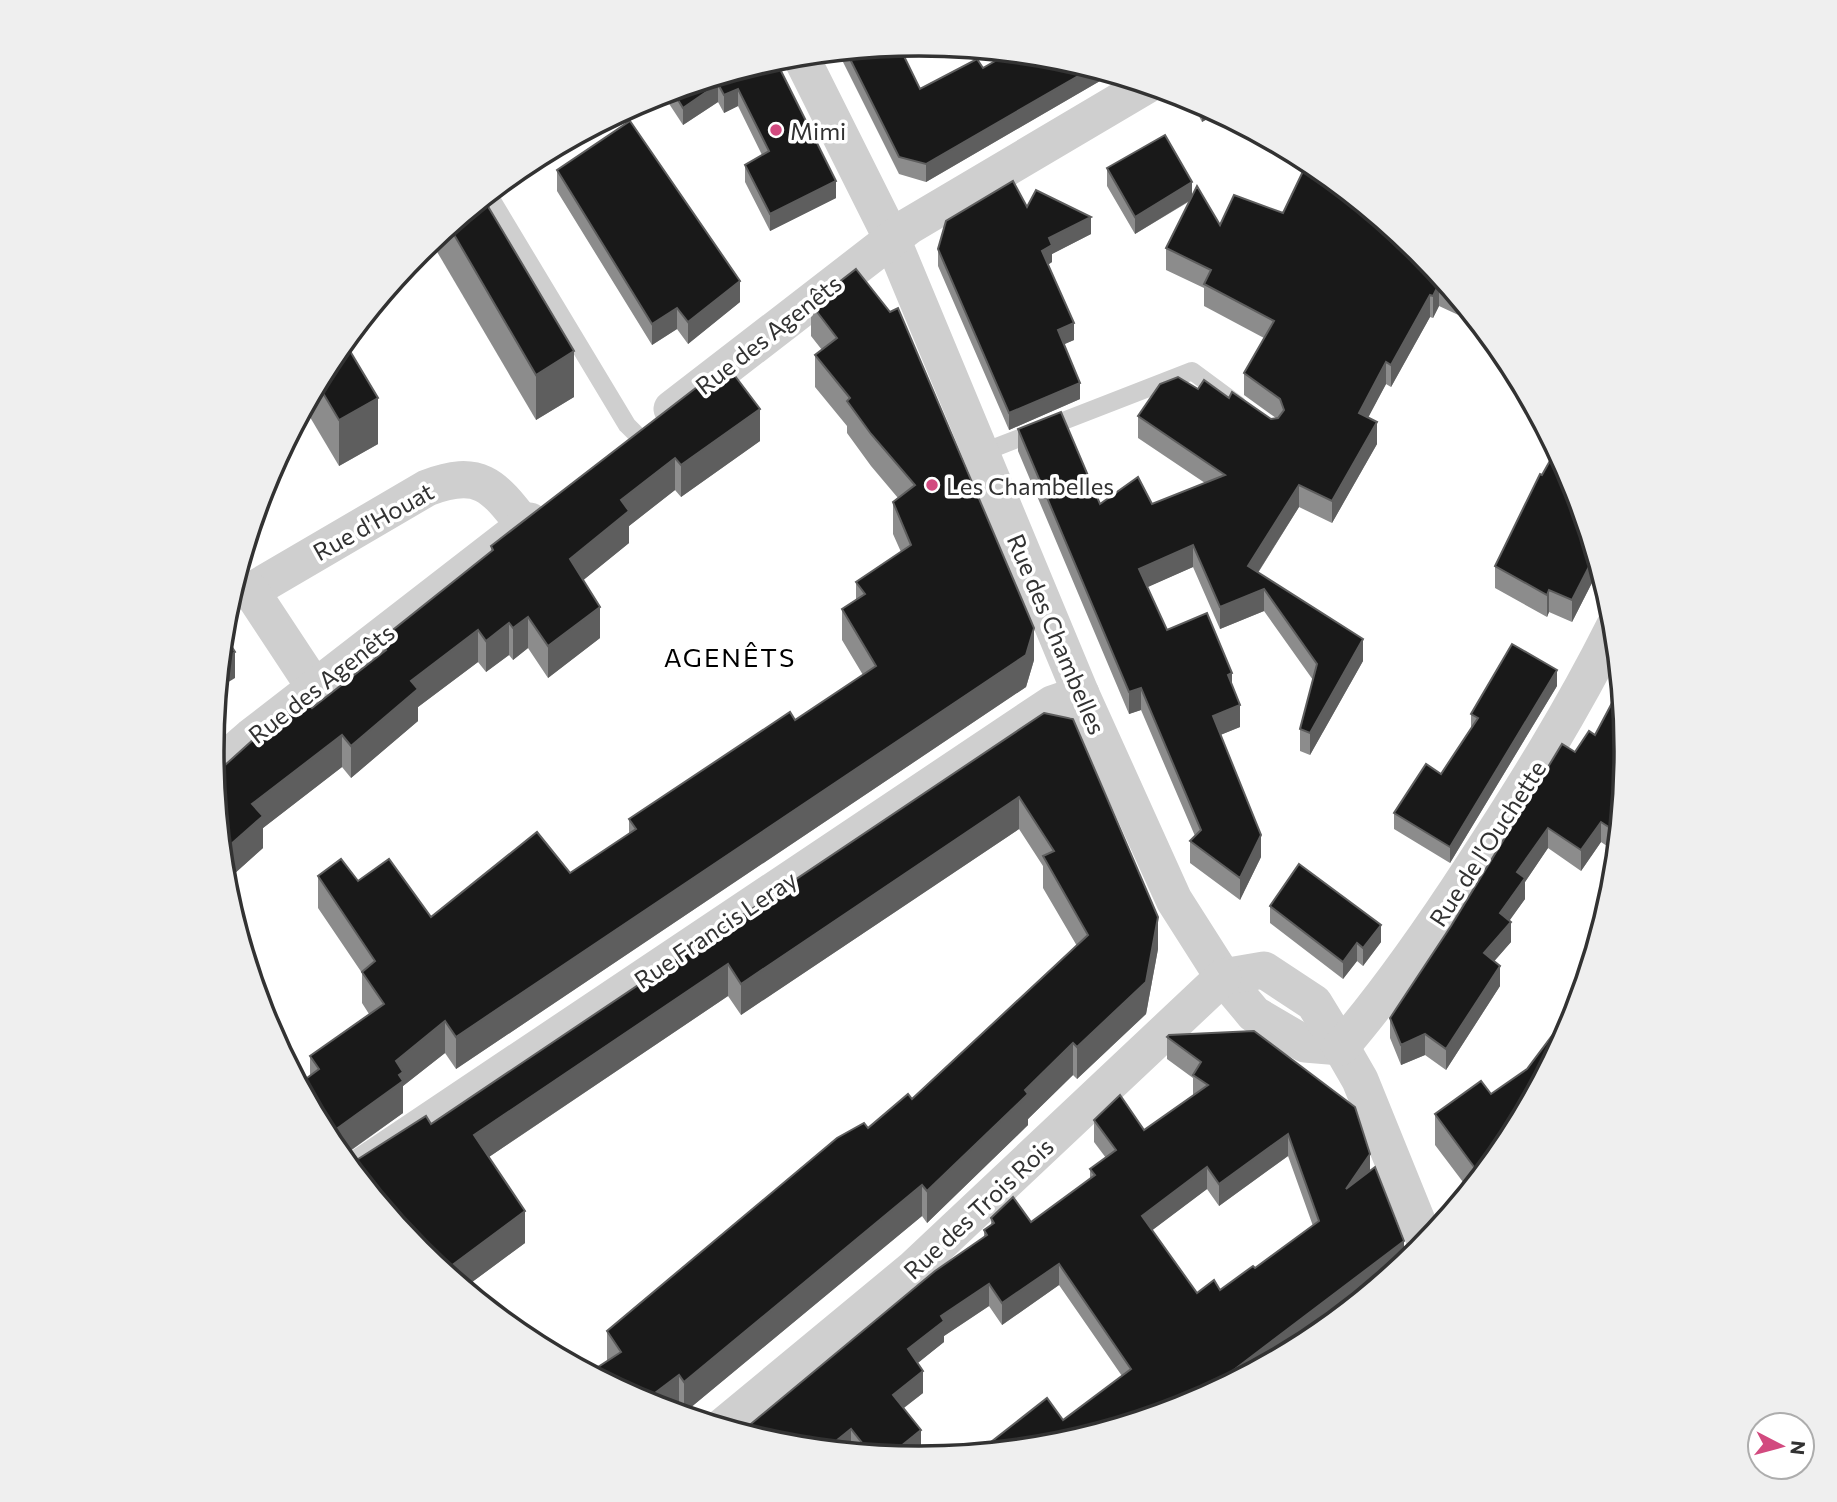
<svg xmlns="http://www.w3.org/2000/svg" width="1837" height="1502" font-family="Commissioner,sans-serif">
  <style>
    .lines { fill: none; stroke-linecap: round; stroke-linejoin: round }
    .lane { stroke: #cfcfcf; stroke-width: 18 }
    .street { stroke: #cfcfcf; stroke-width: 37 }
    .wall { fill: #8c8c8c; fill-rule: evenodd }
    .shaded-wall { fill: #5e5e5e }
    .building { fill: #191919; stroke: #5e5e5e; stroke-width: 2; fill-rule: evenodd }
    .poi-dot { fill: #d24a7f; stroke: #fff; stroke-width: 2.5 }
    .labels { text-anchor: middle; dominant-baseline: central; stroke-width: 7; stroke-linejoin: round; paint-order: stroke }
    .poi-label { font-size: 24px; fill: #323232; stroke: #fff; text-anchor: start }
    .street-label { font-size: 24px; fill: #323232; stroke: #fff }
    .neighbourhood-label { font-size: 26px; letter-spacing: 2px; fill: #000; stroke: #fff }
    .rim { fill: none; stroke: #323232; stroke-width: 3.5 }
  </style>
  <rect width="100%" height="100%" fill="#fff"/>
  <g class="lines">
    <!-- lane -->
    <g class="lane">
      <polyline points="488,194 627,425 638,436"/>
      <polyline points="981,453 1192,371 1238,405"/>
    </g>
    <!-- street -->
    <g class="street">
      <polyline points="800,55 892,239 1081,694 1174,900 1223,977 1254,1014 1305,1044 1341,1047"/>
      <polyline points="672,409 909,226 1147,85"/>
      <path d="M232,591H251L427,488C479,468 493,485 524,525"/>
      <polyline points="251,591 315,688"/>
      <polyline points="213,770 251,737 530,521"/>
      <polyline points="1223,977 1264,970 1314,1003 1341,1047 1360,1080 1426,1243"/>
      <path d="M1341,1047C1390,990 1432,929 1473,866C1524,788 1572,711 1614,627"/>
      <polyline points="353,1172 1052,704 1081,694"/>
      <polyline points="722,1427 914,1268 1223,977"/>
    </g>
  </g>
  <!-- wall -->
  <g class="wall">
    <polygon points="899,46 920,89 983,68 1057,57 1112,74 926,182 899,174 838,52"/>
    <polygon points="775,59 836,198 770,231 745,182 745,165 762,155 738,106 724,113 718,102 683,125 662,93"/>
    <polygon points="1189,97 1218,113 1202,122"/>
    <polygon points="1221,115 1241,125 1232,131"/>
    <polygon points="1107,168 1192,195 1220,225 1283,213 1419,251 1480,325 1439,306 1433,318 1430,317 1391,387 1386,384 1368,417 1377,444 1332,523 1299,507 1258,573 1363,661 1310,755 1300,751 1300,729 1313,680 1264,611 1220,629 1193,567 1147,587 1167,630 1232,686 1240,727 1220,735 1261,857 1240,900 1190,863 1190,841 1195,836 1141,710 1129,714 1018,451 1018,429 1100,504 1152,504 1205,483 1138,438 1138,416 1198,389 1229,398 1271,419 1276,418 1244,395 1244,373 1264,338 1204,306 1204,288 1166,270 1166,248 1190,201 1135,234 1107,186"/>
    <polygon points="557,170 740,302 688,344 677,329 652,345 557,191"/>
    <polygon points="483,198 574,397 536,420 436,250 436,237"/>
    <polygon points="1027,207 1091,234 1052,254 1052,262 1048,265 1074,340 1064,344 1080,399 1009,430 938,266 938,249"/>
    <polygon points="856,269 1034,660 1026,687 456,1069 445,1053 403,1086 403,1113 342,1157 344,1159 355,1161 431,1124 1044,713 1158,949 1146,1014 1077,1079 1073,1075 1028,1119 1028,1125 927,1223 922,1216 684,1413 679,1407 672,1412 647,1404 607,1361 607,1331 868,1128 912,1099 1077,946 1043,888 1043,866 1019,829 741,1015 728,996 489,1157 525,1243 464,1288 418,1251 330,1144 310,1076 310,1056 369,1014 362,1003 362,973 318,908 318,876 358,881 431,917 570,873 629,834 629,819 795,720 863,675 842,640 842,609 856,600 856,582 901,552 893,534 893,502 898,498 871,466 847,433 847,426 815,387 815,355 822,350 811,336 811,304"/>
    <polygon points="331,358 378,444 339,466 304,407"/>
    <polygon points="712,381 760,441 681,497 675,490 629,526 629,543 583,580 600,638 548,678 528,648 513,660 509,655 486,672 478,662 418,707 418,721 351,778 342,767 263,828 263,848 224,883 312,708 379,655 379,641 491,552 491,546"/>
    <polygon points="1542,475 1572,481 1599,569 1572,622 1549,612 1547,617 1495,588 1495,566"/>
    <polygon points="1557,686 1450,863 1394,829 1394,813 1441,774 1471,728 1471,714"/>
    <polygon points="1626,751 1616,852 1601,842 1581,871 1548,848 1525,882 1525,899 1509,920 1511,942 1494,961 1500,986 1446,1070 1425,1055 1401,1065 1390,1038 1390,1018 1575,752"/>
    <polygon points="1270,906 1381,942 1363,966 1357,961 1343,979 1270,923"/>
    <path d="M1167,1037L1370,1171L1404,1263L1056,1445L991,1451V1442L1063,1420L1122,1376L1059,1285L1002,1325L989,1306L944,1336V1342L917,1363L923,1393L904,1408L921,1452L914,1458L780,1445L984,1237V1230L991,1225V1218L1031,1222L1090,1179V1169L1106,1158L1094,1142V1120L1144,1130L1193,1095V1078L1167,1059ZM1288,1156L1313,1226L1255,1268L1220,1290L1197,1293L1152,1230L1207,1189L1219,1206Z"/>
    <polygon points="1527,1069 1506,1144 1469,1190 1435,1145 1435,1114 1491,1094"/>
  </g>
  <!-- shaded-wall -->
  <g class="shaded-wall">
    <polygon points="1092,68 1112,74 926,182 926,164"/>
    <polygon points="718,84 718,102 683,125 683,108"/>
    <polygon points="738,89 738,106 724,113 724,95"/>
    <polygon points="1202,105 1218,113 1202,122"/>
    <polygon points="1232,120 1241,125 1232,131"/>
    <polygon points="836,181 836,198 770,231 770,214"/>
    <polygon points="1192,182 1192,199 1135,234 1135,217"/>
    <polygon points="1091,217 1091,234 1052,254 1052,262 1042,268 1042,251 1049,238"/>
    <polygon points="740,281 740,302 688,344 688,322"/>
    <polygon points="1439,284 1439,306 1433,318 1433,296"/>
    <polygon points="1430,295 1430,317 1391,387 1391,365"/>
    <polygon points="677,308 677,329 652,345 652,324"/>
    <polygon points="1074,323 1074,340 1058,347 1058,330"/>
    <polygon points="574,351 574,397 536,420 536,375"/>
    <polygon points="1386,362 1386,384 1359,435 1359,413"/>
    <polygon points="1080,383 1080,399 1009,430 1009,413"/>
    <polygon points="378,398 378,444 339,466 339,420"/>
    <polygon points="760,409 760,441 681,497 681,465"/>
    <polygon points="1377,422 1377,444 1332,523 1332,501"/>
    <polygon points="675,458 675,490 629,526 629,543 570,591 570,559 621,500"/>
    <polygon points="1299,485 1299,507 1248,588 1248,566"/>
    <polygon points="1193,545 1193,567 1139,591 1139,569"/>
    <polygon points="1595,555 1599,569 1572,622 1572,600"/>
    <polygon points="1264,589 1264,611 1220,629 1220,607"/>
    <polygon points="1549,590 1549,612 1547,617 1547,595"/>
    <polygon points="600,607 600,638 548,678 548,646"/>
    <polygon points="528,617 528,648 513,660 513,628"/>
    <polygon points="509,623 509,655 486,672 486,641"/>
    <polygon points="1034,628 1034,660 1026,687 456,1069 456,1037"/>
    <polygon points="478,630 478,662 418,707 418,721 351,778 351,746 411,681"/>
    <polygon points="1363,639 1363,661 1310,755 1310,733"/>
    <polygon points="235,652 235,678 217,689 220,661"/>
    <polygon points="1557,670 1557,686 1450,863 1450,847"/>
    <polygon points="1232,673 1232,695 1228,675"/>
    <polygon points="1141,688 1141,710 1129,714 1129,692"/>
    <polygon points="1240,705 1240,727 1213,738 1213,716"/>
    <polygon points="342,735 342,767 263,828 263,848 224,883 221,853 252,804"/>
    <polygon points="1019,797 1019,829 741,1015 741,984"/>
    <polygon points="1601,822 1601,842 1581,871 1581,850"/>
    <polygon points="1548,828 1548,848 1525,882 1525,899 1500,934 1500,913 1517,872"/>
    <polygon points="1261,835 1261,857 1240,900 1240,878"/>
    <polygon points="1158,917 1158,949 1146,1014 1077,1079 1077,1047"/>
    <polygon points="1511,922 1511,942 1484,973 1484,953"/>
    <polygon points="1381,925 1381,942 1363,966 1363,948"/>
    <polygon points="1357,943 1357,961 1343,979 1343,962"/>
    <polygon points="728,964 728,996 474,1167 474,1135"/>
    <polygon points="1500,966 1500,986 1446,1070 1446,1049"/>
    <polygon points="445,1021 445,1053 403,1086 403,1113 341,1157 332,1146 335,1130 396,1061"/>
    <polygon points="1425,1034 1425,1055 1401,1065 1401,1045"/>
    <polygon points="1073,1043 1073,1075 1028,1119 1028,1125 927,1223 927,1191 1025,1090"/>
    <polygon points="1288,1134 1288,1156 1219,1206 1219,1184"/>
    <polygon points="1370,1154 1370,1176 1346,1189"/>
    <polygon points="1207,1167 1207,1189 1142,1238 1142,1216"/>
    <polygon points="922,1185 922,1216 684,1413 684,1382"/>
    <polygon points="525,1211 525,1243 464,1288 443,1272"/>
    <polygon points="1404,1241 1404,1263 1285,1353 1189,1404"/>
    <polygon points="1059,1264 1059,1285 1002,1325 1002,1303"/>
    <polygon points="989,1284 989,1306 944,1336 944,1342 908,1371 908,1349 941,1316"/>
    <polygon points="923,1371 923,1393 893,1416 893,1395"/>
    <polygon points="679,1375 679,1407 672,1412 643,1402"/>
    <polygon points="851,1429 851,1451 826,1449"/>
    <polygon points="921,1430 921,1452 914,1458 890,1455"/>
  </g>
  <!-- building -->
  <g class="building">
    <polygon points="899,46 920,89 977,59 983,68 1009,53 1057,57 1092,68 926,164 899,157 846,51"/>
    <polygon points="775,59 836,181 770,214 745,165 769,151 738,89 724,95 718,84 683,108 672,90"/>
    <polygon points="630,121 740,281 688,322 677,308 652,324 557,170"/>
    <polygon points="1165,135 1192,182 1135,217 1107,168"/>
    <polygon points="1306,165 1324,173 1419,251 1450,289 1439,284 1433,296 1430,295 1391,365 1386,362 1359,413 1377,422 1332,501 1299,485 1248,566 1363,639 1310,733 1300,729 1317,664 1264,589 1220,607 1193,545 1139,569 1167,630 1207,613 1232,673 1228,675 1240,705 1213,716 1261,835 1240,878 1190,841 1201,830 1141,688 1129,692 1018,429 1061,412 1100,504 1138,477 1152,504 1225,475 1138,416 1160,384 1178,377 1198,389 1204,380 1229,398 1232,392 1271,419 1278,418 1284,410 1280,399 1244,373 1274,321 1204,284 1211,270 1166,248 1197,186 1220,225 1234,195 1283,213"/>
    <polygon points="1013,181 1027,207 1036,190 1091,217 1049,238 1052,245 1042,251 1074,323 1058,330 1080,383 1009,413 938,249 946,221"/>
    <polygon points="483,198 574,351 536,375 449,226"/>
    <polygon points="856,269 890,312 898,308 1034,628 1026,655 456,1037 445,1021 396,1061 403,1072 399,1075 403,1081 335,1130 332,1141 334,1149 330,1144 299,1084 319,1069 310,1056 384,1004 362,972 375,961 318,876 341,859 358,881 389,859 431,917 537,832 570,873 636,829 629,819 790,712 795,720 876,666 842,609 865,594 856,582 911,545 893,502 915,485 871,434 847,401 850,398 815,355 837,338 811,304"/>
    <polygon points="344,341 378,398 339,420 317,383 331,358"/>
    <polygon points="729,368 760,409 681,465 675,458 621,500 629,511 570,559 600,607 548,646 528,617 513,628 509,623 486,641 478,630 411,681 418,689 351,746 342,735 252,804 263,816 221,853 214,775 264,730 305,699 312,708 386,650 379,641 493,550 491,546 710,377 712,381"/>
    <polygon points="1556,450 1572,481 1595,555 1572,600 1549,590 1547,595 1495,566 1540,474 1542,475"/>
    <polygon points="223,633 235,652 220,661"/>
    <polygon points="1512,644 1557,670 1450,847 1394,813 1426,764 1441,774 1478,718 1471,714"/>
    <polygon points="1620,688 1626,751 1618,833 1601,822 1581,850 1548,828 1517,872 1525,878 1500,913 1511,922 1484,953 1500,966 1446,1049 1425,1034 1401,1045 1390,1018 1451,926 1562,744 1575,752 1589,731 1595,735"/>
    <polygon points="1044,713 1073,719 1158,917 1146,982 1077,1047 1073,1043 1025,1090 1028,1094 927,1191 922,1185 684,1382 679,1375 643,1402 589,1373 621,1352 607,1331 837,1138 864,1123 868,1128 908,1094 912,1099 1088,935 1043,856 1054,851 1019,797 741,984 728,964 474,1135 525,1211 443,1272 418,1251 340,1155 344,1159 355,1161 426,1116 431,1124"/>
    <polygon points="1299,864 1381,925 1363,948 1357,943 1343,962 1270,906"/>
    <polygon points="1569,1013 1573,1017 1572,1022 1506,1144 1480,1175 1435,1114 1481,1081 1491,1094 1527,1069"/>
    <path d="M1254,1031L1355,1107L1370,1154L1346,1189L1375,1167L1404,1241L1189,1404L1056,1445L997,1451L991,1442L1047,1398L1063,1420L1131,1369L1059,1264L1002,1303L989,1284L941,1316L944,1321L908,1349L923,1371L893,1395L921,1430L890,1455L871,1454L851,1429L826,1449H821L819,1444L814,1448L780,1445L740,1433L935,1271L987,1235L984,1230L994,1223L991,1218L1013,1197L1031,1222L1095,1175L1090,1169L1116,1150L1094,1120L1120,1095L1144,1130L1208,1085L1193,1075L1201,1062L1167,1037L1169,1035ZM1288,1134L1319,1221L1255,1268L1253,1266L1220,1290L1214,1280L1197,1293L1142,1216L1207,1167L1219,1184Z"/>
  </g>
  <!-- markers -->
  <g class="poi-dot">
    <circle cx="776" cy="130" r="7"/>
    <circle cx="932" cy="485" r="7"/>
  </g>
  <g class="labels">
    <!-- poi labels -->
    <g class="poi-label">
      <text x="790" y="130">Mimi</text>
      <text x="946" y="485">Les Chambelles</text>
    </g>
    <!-- street labels -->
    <g class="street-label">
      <text transform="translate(768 334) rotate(-38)">Rue des Agenêts</text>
      <text transform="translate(373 521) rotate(-29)">Rue d'Houat</text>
      <text transform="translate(1057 634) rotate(67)">Rue des Chambelles</text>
      <text transform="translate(321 683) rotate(-38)">Rue des Agenêts</text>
      <text transform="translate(1487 843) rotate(-57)">Rue de l'Ouchette</text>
      <text transform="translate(715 929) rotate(-34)">Rue Francis Leray</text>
      <text transform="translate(978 1208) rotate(-43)">Rue des Trois Rois</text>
    </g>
    <!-- neighbourhood labels -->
    <g class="neighbourhood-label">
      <text x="730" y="656">AGENÊTS</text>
    </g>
  </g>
  <!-- crop -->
  <path d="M0 0H1837V1502H0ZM224 751a695 695 0 1 1 1390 0a695 695 0 1 1-1390 0Z" fill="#efefef" fill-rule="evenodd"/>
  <path class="rim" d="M224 751a695 695 0 1 1 1390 0a695 695 0 1 1-1390 0Z"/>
  <!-- north arrow -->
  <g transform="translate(1781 1446) rotate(96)"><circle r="33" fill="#ffffff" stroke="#adadad" stroke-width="2"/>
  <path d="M0-5L12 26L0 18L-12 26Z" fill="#d24a7f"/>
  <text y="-10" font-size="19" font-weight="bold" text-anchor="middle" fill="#323232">N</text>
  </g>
</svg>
